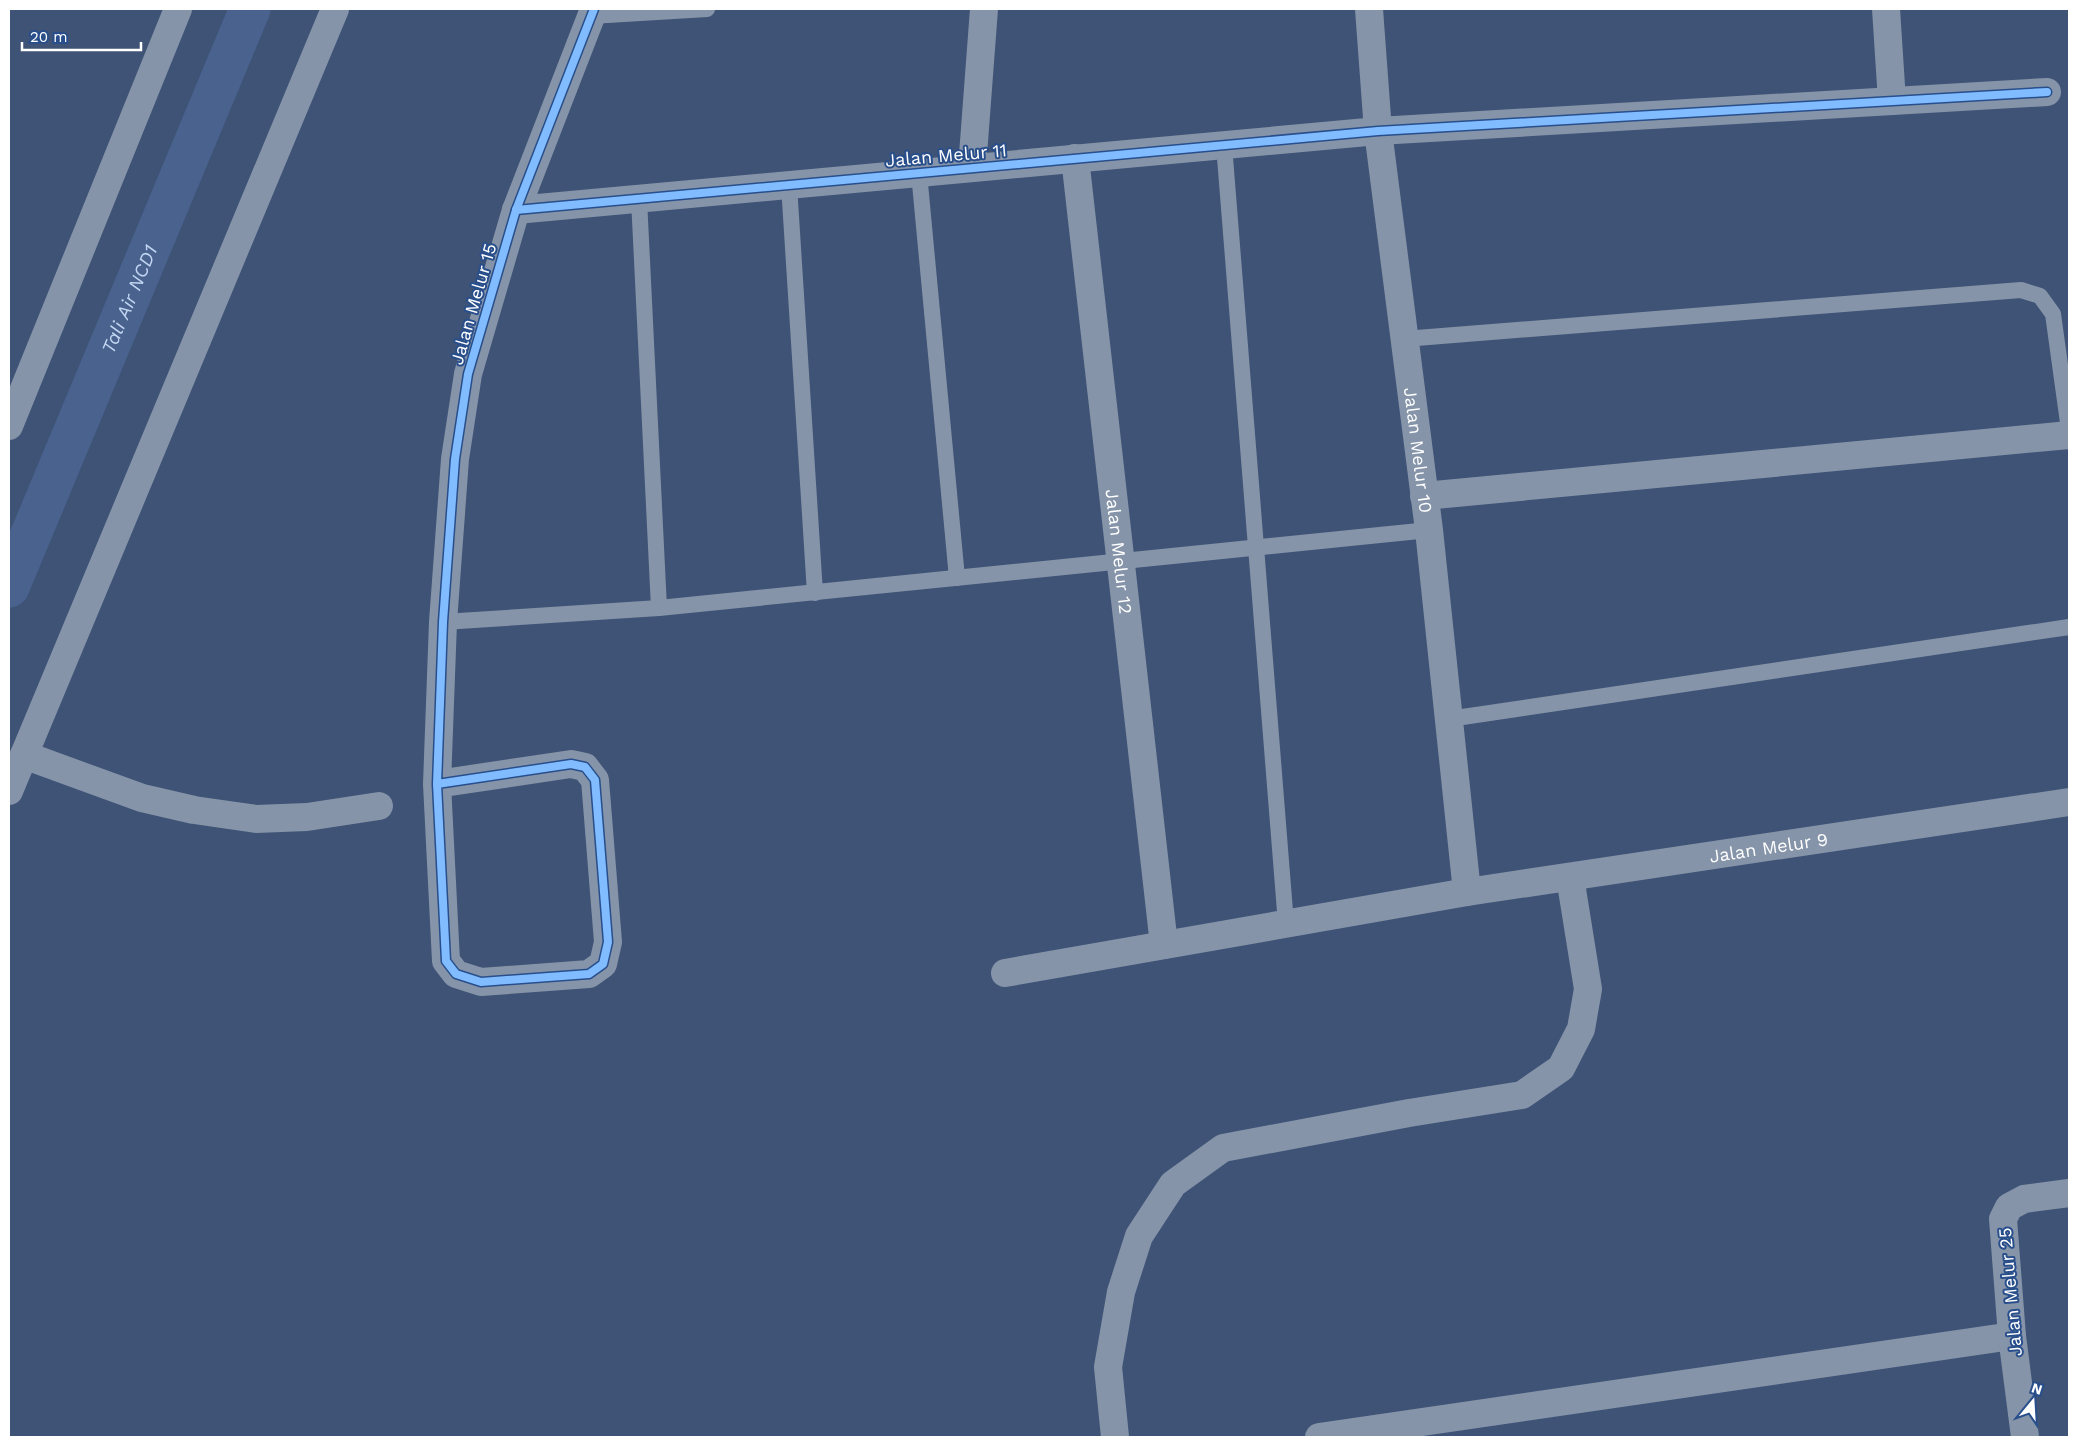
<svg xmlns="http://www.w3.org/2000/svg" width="2078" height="1446" font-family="'Work Sans',sans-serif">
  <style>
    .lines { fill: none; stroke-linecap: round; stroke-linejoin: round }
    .canal { stroke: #49638e; stroke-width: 41 }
    .service { stroke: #8594a9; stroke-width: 16 }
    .minor { stroke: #8594a9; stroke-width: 28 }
    .cycleway-casing { stroke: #284e8b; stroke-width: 11 }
    .cycleway { stroke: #80bcff; stroke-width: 8 }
    .labels { text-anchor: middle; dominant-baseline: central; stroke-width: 4; stroke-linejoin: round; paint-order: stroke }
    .street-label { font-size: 18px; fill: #fff; stroke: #284e8b }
    .water-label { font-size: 19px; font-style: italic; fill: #c2d5f1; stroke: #284e8b }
  </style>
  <rect width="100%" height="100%" fill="#3e5375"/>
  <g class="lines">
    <!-- canal -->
    <path class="canal" id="s1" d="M9,587L250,9"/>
    <!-- service -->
    <g class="service">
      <polyline points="591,16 707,9"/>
      <polyline points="1224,145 1286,924"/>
      <polyline points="919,173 957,578"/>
      <polyline points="789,185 815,593"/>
      <polyline points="639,199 659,608"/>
      <polyline points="1404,339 2021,290 2040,296 2053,314 2069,430"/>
      <polyline points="443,622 659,608 1429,530"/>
      <polyline points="1449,719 2069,627"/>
    </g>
    <!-- minor -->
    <g class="minor">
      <path id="s2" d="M1369,9L1378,131L1429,530L1467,892"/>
      <polyline points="1886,9 1892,101"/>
      <path id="s3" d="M1075,158L1164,945"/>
      <polyline points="972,168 984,9"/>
      <polyline points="516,210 1378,131 2047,92"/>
      <polyline points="9,426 178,9"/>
      <polyline points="1424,496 2069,435"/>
      <polyline points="24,755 142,798 194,810 256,819 307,817 379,806"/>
      <polyline points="437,784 571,764 585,767 595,780 608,942 603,964 589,974 481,982 456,974 446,961 437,784 443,622 455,459 468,374 516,210 594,9"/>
      <polyline points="9,791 335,9"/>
      <path id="s4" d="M1005,973L1467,892L2069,802"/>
      <polyline points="1115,1437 1108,1367 1121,1292 1139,1236 1173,1184 1223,1148 1409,1113 1522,1095 1561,1068 1581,1029 1588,989 1570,877"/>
      <polyline points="1319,1437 2012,1336"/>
      <polyline points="2025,1437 2012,1336 2003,1219 2009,1207 2024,1199 2069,1193"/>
    </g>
    <defs>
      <g id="cycleway">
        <polyline points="516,210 1378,131 2047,92"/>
        <polyline points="437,784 571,764 585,767 595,780 608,942 603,964 589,974 481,982 456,974 446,961 437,784 443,622 455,459 468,374 516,210 594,9"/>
      </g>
    </defs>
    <!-- cycleway casing -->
    <use href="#cycleway" class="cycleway-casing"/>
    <!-- cycleway -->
    <use href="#cycleway" class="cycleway"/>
  </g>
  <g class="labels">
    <!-- street labels -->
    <g class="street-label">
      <text transform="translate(946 155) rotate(-5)">Jalan Melur 11</text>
      <text transform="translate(473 304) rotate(-74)">Jalan Melur 15</text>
      <text stroke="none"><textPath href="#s2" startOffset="444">Jalan Melur 10</textPath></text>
      <text stroke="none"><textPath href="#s3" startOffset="396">Jalan Melur 12</textPath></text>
      <text stroke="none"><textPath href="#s4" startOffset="774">Jalan Melur 9</textPath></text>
      <text transform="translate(2010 1292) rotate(-95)">Jalan Melur 25</text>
    </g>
    <!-- water labels -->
    <g class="water-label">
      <text stroke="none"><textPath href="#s1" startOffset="312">Tali Air NCD1</textPath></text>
    </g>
  </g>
  <!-- border -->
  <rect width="2078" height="1446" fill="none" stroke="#ffffff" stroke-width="20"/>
  <!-- north arrow -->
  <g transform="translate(2033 1401) rotate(18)" stroke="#284e8b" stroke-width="4" paint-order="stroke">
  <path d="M0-4L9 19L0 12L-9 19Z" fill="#ffffff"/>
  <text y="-8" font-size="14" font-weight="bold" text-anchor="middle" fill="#ffffff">N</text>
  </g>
  <!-- scale -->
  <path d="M22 42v8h119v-8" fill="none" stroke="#ffffff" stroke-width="2.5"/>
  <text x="30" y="42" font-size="15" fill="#ffffff" stroke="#284e8b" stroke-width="4" paint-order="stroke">20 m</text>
</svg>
